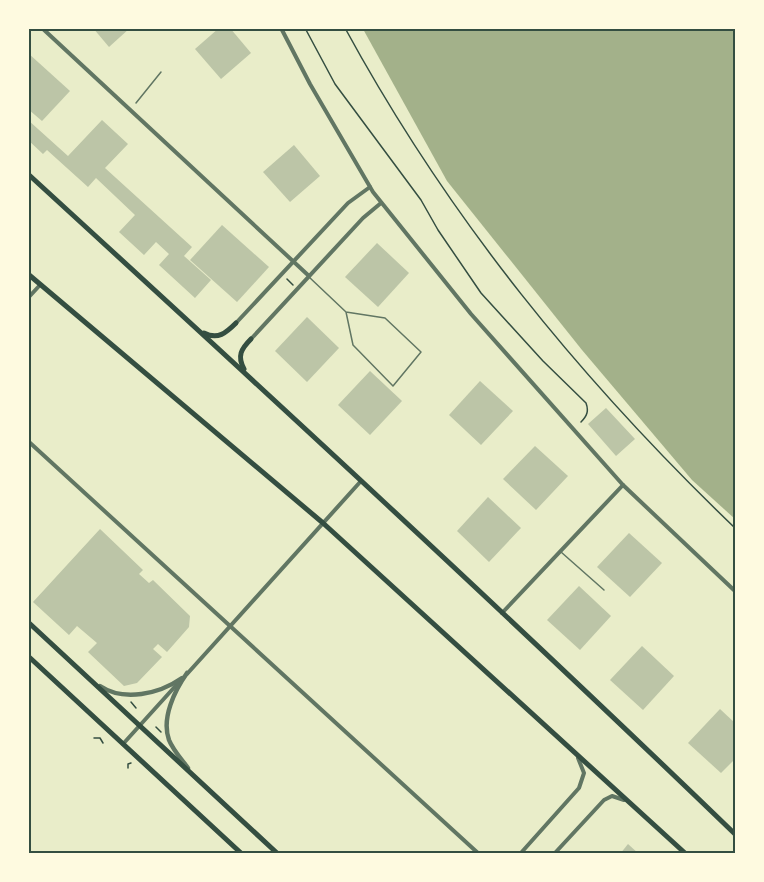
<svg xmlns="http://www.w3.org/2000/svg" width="764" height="882" font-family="Overpass,sans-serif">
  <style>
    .water { fill: #a3b18a }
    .building { fill: #bcc5a7 }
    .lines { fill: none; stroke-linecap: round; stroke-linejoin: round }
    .path { stroke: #344e41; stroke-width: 1.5 }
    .service { stroke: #617663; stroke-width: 1.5 }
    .minor { stroke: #617663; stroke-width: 4 }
    .tertiary { stroke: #617663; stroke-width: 4.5 }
    .secondary { stroke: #344e41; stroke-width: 5 }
    .neatline { fill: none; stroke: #344e41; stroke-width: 2 }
  </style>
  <rect width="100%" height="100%" fill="#e9edc9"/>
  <!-- water -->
  <polygon class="water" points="363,29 735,29 735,519 692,480 582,350 447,181"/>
  <!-- building -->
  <g class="building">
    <polygon points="93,28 130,28 109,47"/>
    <polygon points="219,28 230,28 251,53 221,79 195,49"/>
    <polygon points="28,53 70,91 42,121 28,109"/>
    <polygon points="28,120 68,156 102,120 128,144 105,168 192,247 184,256 211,280 195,298 159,265 169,254 156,242 144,255 119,232 135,215 96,178 88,187 47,150 43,154 28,140"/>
    <polygon points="294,145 320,176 290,202 263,172"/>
    <polygon points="222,225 269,267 237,302 190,260"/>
    <polygon points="377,243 409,273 378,307 345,277"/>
    <polygon points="307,317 339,348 307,382 275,351"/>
    <polygon points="370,371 402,401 370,435 338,405"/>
    <polygon points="480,381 513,411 481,445 449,415"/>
    <polygon points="606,408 635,439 616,456 588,424"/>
    <polygon points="535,446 568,476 536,510 503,479"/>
    <polygon points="488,497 521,528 489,562 457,531"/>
    <polygon points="100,529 143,570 139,574 149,583 153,580 190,616 189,627 167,652 158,644 153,649 162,657 137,683 124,686 88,652 97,643 77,626 69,635 33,602"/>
    <polygon points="629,533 662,563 630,597 597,567"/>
    <polygon points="579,586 611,616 580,650 547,620"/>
    <polygon points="642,646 674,676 643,710 610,680"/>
    <polygon points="720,709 736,724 736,758 721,773 688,743"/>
    <polygon points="628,844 639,854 620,854"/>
  </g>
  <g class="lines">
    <!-- path -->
    <g class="path">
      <path d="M305,28L335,84L421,200L438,230L481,293L543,361L586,403C589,411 587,416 581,422"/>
      <path d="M345,28C449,219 580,379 736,529"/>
      <polyline points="287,279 293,285"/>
      <polyline points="131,702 136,708"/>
      <polyline points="156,727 161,732"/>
      <polyline points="94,738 100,738 103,743"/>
      <polyline points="128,768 128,764 131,763"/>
    </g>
    <!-- service -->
    <g class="service">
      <polyline points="136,103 161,72"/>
      <polyline points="309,277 346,312 353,345 393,386 421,352 385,318 346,312"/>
      <polyline points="561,552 604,590"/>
    </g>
    <!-- minor -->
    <g class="minor">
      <polyline points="42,28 309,276"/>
      <polyline points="281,28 310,84 373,192 471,314 623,485 736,592"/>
      <polyline points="28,298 40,285"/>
      <polyline points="236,323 348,203 370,187"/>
      <polyline points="251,339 363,218 381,203"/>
      <polyline points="28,441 479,854"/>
      <polyline points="502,613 623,485"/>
      <polyline points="187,674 361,481"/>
      <polyline points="123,744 180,681"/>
      <polyline points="520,854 579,788 584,773 578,758"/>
      <polyline points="554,854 604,800 612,796 624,800"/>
    </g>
    <!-- tertiary -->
    <g class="tertiary">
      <path d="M187,673C175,690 161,718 169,740C173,750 182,760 188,768"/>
      <path d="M100,686C124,702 159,694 182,678"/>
    </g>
    <!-- secondary -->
    <g class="secondary">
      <path d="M28,174C266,392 504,611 736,835"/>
      <polyline points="28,274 323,523 686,854"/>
      <path d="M204,333C218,340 226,333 236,323"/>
      <path d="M244,369C237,356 241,349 251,339"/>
      <polyline points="28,622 278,854"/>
      <polyline points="28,656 242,854"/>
    </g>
  </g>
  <!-- border -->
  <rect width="764" height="882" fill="none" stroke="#fefae0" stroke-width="60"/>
  <rect x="30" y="30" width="704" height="822" class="neatline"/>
</svg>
